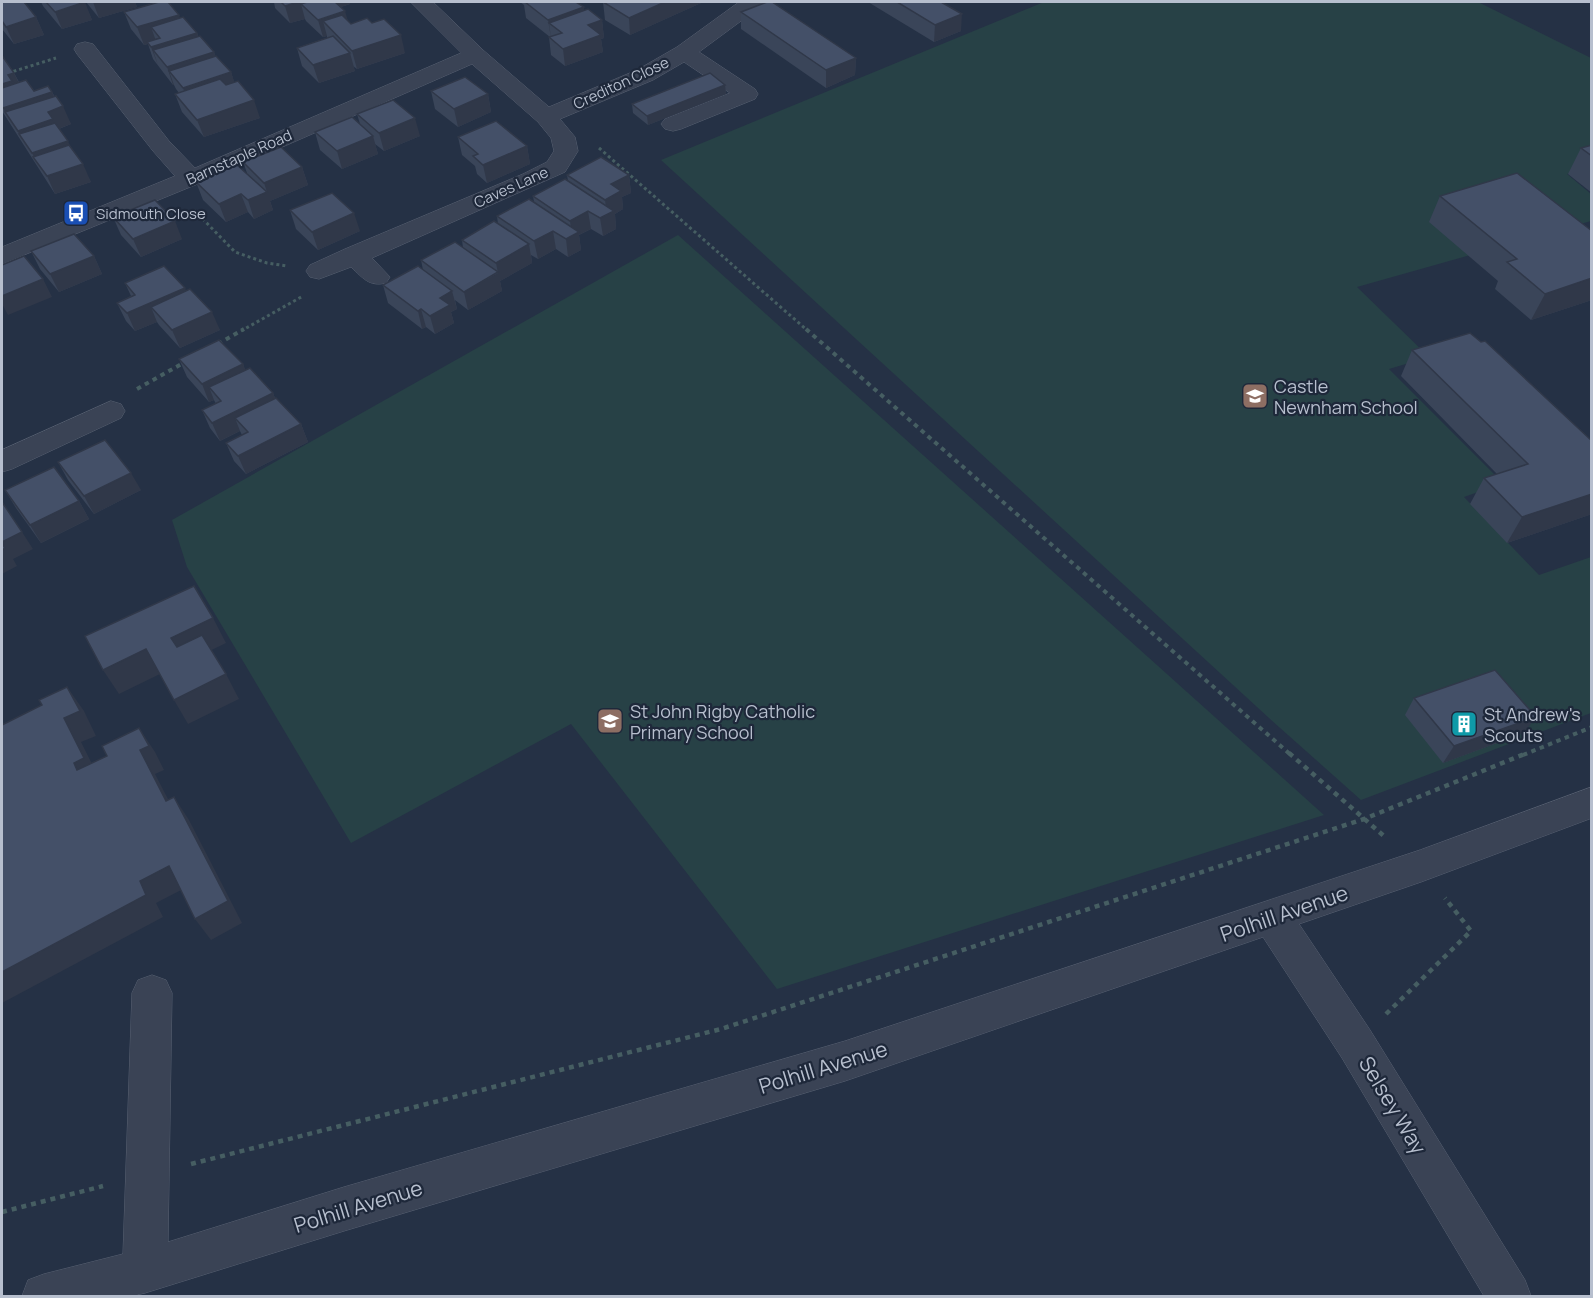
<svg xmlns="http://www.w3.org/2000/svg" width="1593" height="1298" font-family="Manrope,sans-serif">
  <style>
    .green { fill: #274146 }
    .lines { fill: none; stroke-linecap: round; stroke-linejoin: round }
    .minor-casing { stroke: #586172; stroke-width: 1 }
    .path-far2 { stroke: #465e62; stroke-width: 3; stroke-dasharray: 3 3; stroke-linecap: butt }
    .path-far1 { stroke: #465e62; stroke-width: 4; stroke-dasharray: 4.5 4.5; stroke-linecap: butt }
    .path { stroke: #465e62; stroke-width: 4.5; stroke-dasharray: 5 5; stroke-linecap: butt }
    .minor { fill: #3a4355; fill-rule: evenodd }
    .wall { fill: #3a4559 }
    .shaded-wall { fill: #303849 }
    .building { fill: #445068; stroke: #303849; stroke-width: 1.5 }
    .labels { text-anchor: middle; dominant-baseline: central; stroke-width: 4.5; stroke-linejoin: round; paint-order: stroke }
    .far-street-label { font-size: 15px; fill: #b7bfce; stroke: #1e283a }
    .far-poi-label { font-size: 15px; fill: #b7bfce; stroke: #1e283a; text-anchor: start }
    .poi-label { font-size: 18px; fill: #b7bfce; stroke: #1e283a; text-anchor: start }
    .near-street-label { font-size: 21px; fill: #b7bfce; stroke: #1e283a }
  </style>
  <rect width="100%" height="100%" fill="#253145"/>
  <!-- green -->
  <g class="green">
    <polygon points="1044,2 1478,2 1591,58 1591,166 1567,174 1591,194 1591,221 1357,287 1429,357 1389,369 1503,483 1464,497 1539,575 1591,557 1591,713 1361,800 1269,718 661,160"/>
    <polygon points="678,235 1324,815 777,989 571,724 351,843 187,567 172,520"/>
  </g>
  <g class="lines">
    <defs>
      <g id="minor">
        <path d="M411,2H433L483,50L549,107L637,70L677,47L739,2H762L760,7L699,52L755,89L758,94L755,99L681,129L673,131L665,129L661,124L665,119L730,93L684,62L653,80L560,119L575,137L578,151L565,172L372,258L390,277L386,283C369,287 363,278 351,267L319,279L310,277L306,271L310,265L345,249L523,174L547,162L554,151L551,138L538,122L472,64L200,183L2,264V247L175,176L153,151L77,54L74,49L77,44L85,42L93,44L169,141L195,168L461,53Z"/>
        <polygon points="111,401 121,404 125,411 121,418 12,469 2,472 2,450"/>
        <polygon points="1592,787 1592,818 1421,882 1299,924 1370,1030 1525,1280 1531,1296 1484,1296 1342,1058 1263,937 845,1081 344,1231 145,1293 132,1296 22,1296 28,1280 44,1274 123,1254 132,993 138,980 152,975 166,980 172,993 168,1242 344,1187 845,1041 1420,850"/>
      </g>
    </defs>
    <!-- minor casing -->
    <use href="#minor" class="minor-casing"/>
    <!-- path-far2 -->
    <g class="path-far2">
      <polyline points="2,75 56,58"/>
      <polyline points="599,148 808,331"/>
      <polyline points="194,210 235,252 267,263 287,266"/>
      <polyline points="241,331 303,296"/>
    </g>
    <!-- path-far1 -->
    <g class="path-far1">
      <polyline points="806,329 1291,755"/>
      <polyline points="218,344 244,329"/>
      <polyline points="137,389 185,362"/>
      <polyline points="1523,755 1592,727"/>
    </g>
    <!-- path -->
    <g class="path">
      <polyline points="1289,753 1385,837"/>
      <polyline points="1386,1014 1471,931 1445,898"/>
      <polyline points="191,1164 721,1029 1364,819 1527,753"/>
      <polyline points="2,1212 103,1186"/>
    </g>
    <!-- minor -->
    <use href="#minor" class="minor"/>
  </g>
  <!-- wall -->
  <g class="wall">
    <polygon points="2,2 36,17 44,35 14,44 2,29"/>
    <polygon points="41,2 84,2 92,20 62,29 43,6"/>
    <polygon points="86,2 135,2 137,7 99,18"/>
    <polygon points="274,2 350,2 350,4 341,7 348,21 351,24 405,53 357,69 353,66 355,71 319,83 302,66 297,48 327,38 327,36 323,37 306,21 305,19 290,23 275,8"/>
    <polygon points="520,2 576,2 584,7 584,10 602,20 604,38 601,39 603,52 565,66 551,55 549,37 550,37 526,18 524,5"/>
    <polygon points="603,2 701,2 701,3 630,35 605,20"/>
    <polygon points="868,2 941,2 961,31 934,42"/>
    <polygon points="124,12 180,18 197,33 198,36 214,52 215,56 231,72 234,82 260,118 204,137 182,112 175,94 179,93 176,89 174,85 173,85 153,59 148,44 144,45 131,29"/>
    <polygon points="741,12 856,58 855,75 826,88 741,29"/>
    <polygon points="2,58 14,73 19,82 34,91 52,92 71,124 59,129 91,182 55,194 2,111"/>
    <polygon points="725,85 726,94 648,125 633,113 632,104"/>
    <polygon points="431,91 488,94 491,112 458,127 435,109"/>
    <polygon points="357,114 420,136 384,151 375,144 378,154 342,169 320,150 315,132 360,124"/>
    <polygon points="458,137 527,146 530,164 487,183 477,174 475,166 462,155"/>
    <polygon points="1592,145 1592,193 1568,174 1581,148"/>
    <polygon points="243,162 302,167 308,185 270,201 273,210 254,219 248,212 226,222 203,200 196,182 247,173"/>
    <polygon points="567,175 629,175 631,193 622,197 623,209 615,214 616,229 603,236 591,229 579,235 581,250 568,257 556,249 538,259 531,255 532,263 500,281 502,291 468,310 455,300 457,309 451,312 454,323 435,334 426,327 422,329 388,303 383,285 423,270 421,260 463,248 462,240 498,224 497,216 534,202 533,196 568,181"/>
    <polygon points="1440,196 1592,231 1592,300 1531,320 1495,289 1498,281 1429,222"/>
    <polygon points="290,210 360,231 318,250 296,229"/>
    <polygon points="113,217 182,239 141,257 121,235"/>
    <polygon points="31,251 94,256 102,274 59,292 40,269"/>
    <polygon points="125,283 186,291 220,330 180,348 159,325 157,322 135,331 126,321 117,303 131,296"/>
    <polygon points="1481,342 1592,441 1592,514 1507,543 1470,504 1484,478 1497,474 1401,376 1412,350"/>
    <polygon points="179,359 243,364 245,370 273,393 275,398 301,424 308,442 246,474 234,461 226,443 242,435 240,431 220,441 210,428 202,410 216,404 214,400 209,402 187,377"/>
    <polygon points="58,462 141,490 94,514 68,480"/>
    <polygon points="5,490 79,501 89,519 41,543 16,508"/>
    <polygon points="1414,698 1524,733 1443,763 1405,715"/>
  </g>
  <!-- shaded-wall -->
  <g class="shaded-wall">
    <polygon points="85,2 92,20 62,29 55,12"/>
    <polygon points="93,2 135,2 137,7 99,18"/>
    <polygon points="298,2 350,2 350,4 313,16 301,4 305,19 290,23 285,6"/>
    <polygon points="665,2 701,2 701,3 630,35 629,18"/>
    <polygon points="584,7 586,25 562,33 549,23 551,38 548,20"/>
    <polygon points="345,11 350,28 323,21 327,36 323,37 318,20"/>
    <polygon points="962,14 961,31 934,42 935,25"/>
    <polygon points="179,15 185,32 160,38 151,27 156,41 147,42 148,44 144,45 137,27"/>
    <polygon points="36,17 44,35 14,44 6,27"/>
    <polygon points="602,20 604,38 601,39 603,52 565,66 563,49 588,25"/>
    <polygon points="197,33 203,51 153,50 158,65 151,47"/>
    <polygon points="401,35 405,53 357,69 352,51"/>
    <polygon points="214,52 220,70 169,71 174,85 173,85 167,67"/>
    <polygon points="350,53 355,71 319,83 313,65"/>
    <polygon points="856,58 855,75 826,88 826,70"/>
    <polygon points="231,72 237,90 190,106 183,88"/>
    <polygon points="14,73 23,91 2,105 2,84 8,75"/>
    <polygon points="725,85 726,94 648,125 647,116"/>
    <polygon points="52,92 59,108 63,106 71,124 58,129 20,135 5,112 12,126 3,108"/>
    <polygon points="488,94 491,112 458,127 454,109"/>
    <polygon points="254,100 260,118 204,137 197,120"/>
    <polygon points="415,118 420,136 384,151 379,133"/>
    <polygon points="373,136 378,154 342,169 337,151"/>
    <polygon points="68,141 76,159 35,159 32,153"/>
    <polygon points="527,146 530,164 487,183 483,165"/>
    <polygon points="83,164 91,182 55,194 47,176"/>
    <polygon points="302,167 308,185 270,201 273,210 254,219 248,200 267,192 264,183"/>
    <polygon points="629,175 631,193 622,197 623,209 615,214 616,229 603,236 600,218 607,215 605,200 611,184"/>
    <polygon points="241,194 248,212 226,222 219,204"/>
    <polygon points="588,211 591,229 579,235 581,250 568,257 566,239 572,235 570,221"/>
    <polygon points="354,213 360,231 318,250 312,232"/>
    <polygon points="175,221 182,239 141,257 133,239"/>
    <polygon points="553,231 556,249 538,259 534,241"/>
    <polygon points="529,244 532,263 500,281 502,291 468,310 464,292 498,273 496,263"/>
    <polygon points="94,256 102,274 59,292 50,274"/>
    <polygon points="1592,278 1592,300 1531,320 1545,294"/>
    <polygon points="43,279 52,297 8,315 2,304 2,296"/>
    <polygon points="185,288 192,306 151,307 157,322 135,331 127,313"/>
    <polygon points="452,291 457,309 451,312 454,323 435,334 430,316 440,298"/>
    <polygon points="421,309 426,327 422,329 418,311"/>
    <polygon points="212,312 220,330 180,348 172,330"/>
    <polygon points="243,364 250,382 209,387 214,400 209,402 202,384"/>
    <polygon points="273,393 280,411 235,418 240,431 220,441 212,423"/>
    <polygon points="301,424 308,442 246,474 238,456"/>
    <polygon points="131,473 141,490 94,514 84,496"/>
    <polygon points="1592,494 1592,514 1507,543 1522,517"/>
    <polygon points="79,501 89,519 41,543 30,525"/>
    <polygon points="22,532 33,549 13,559 17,566 2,574 2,542"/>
    <polygon points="213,618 226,643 185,663 171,638"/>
    <polygon points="146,649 160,674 119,694 103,670"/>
    <polygon points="226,674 239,699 188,724 174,700"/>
    <polygon points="67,687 84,711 96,736 81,742 101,782 77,770 74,763 64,718"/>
    <polygon points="1536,717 1524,733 1443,763 1454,746"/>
    <polygon points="139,728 155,752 164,770 155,774 181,824 166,801 140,750"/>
    <polygon points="174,797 189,820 242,923 211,940 195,919"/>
    <polygon points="169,866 185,888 156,903 163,917 2,1003 2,972 140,881"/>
  </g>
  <!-- building -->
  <g class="building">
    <polygon points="2,2 24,2 36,17 6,27 2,21"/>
    <polygon points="46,2 85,2 55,12"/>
    <polygon points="159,2 168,2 179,15 137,27 124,12"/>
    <polygon points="281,2 298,2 285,6"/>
    <polygon points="307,2 335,2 345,11 318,20 301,4"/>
    <polygon points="525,2 576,2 584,7 548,20"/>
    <polygon points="603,2 665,2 629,18"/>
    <polygon points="767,2 772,2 856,58 826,70 741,12"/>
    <polygon points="897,2 941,2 962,14 935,25"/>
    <polygon points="588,9 602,20 588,25 601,35 563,49 549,37 562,33 549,23"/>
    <polygon points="342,15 351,24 367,18 372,23 384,19 401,35 352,51 323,21"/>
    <polygon points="183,17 197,33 151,47 147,42 160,38 151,27"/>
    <polygon points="200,36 214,52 167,67 153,50"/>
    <polygon points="333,36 350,53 313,65 297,48"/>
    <polygon points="216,56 231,72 183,88 169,71"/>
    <polygon points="3,57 14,73 8,75 12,81 2,84 2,58"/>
    <polygon points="710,73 725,85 647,116 632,104"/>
    <polygon points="465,77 488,94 454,109 431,91"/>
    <polygon points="220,79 226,85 238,81 254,100 197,120 175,94"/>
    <polygon points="26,80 34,91 48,86 52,92 3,108 2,106 2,88"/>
    <polygon points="56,96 63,106 48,112 53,119 18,131 5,112"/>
    <polygon points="393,100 415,118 379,133 357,114"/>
    <polygon points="352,117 373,136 337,151 315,132"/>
    <polygon points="496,121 527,146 483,165 473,156 478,154 458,137"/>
    <polygon points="55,123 68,141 32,153 19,134"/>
    <polygon points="69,145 83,164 47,176 33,157"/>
    <polygon points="1592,145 1592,156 1581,148"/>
    <polygon points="281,147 302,167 264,183 243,162"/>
    <polygon points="601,157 629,175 611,184 621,191 605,200 567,175"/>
    <polygon points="237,165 267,192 248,200 241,194 219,204 196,182"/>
    <polygon points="1517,173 1592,231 1592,278 1545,294 1507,262 1517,259 1440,196"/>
    <polygon points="565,179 614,211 600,218 588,211 570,221 533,196"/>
    <polygon points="332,193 354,213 312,232 290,210"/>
    <polygon points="529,199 579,232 566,239 553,231 534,241 497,216"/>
    <polygon points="155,200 175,221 133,239 113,217"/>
    <polygon points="494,221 529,244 496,263 462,240"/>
    <polygon points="74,234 94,256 50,274 31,251"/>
    <polygon points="455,242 498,272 464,292 421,260"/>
    <polygon points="24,256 43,279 2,296 2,265"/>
    <polygon points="164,266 185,288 127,313 117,303 135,295 125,283"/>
    <polygon points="418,266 452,291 440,298 450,305 430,316 421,309 418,311 383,285"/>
    <polygon points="190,289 212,312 172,330 151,307"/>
    <polygon points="1470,333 1481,342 1485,341 1592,441 1592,494 1522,517 1484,478 1528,464 1412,350"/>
    <polygon points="219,340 243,364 202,384 179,359"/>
    <polygon points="250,368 273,393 212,423 202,410 221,401 209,387"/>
    <polygon points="276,398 301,424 238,456 226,443 248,432 235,418"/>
    <polygon points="105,440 131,473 84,496 58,462"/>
    <polygon points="54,467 79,501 30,525 5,490"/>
    <polygon points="2,502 22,532 2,542"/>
    <polygon points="2,543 5,548 2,550"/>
    <polygon points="194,586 213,618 171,638 177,647 202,635 226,674 174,700 146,649 103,670 85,636"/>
    <polygon points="1495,670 1536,717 1454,746 1414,698"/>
    <polygon points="67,687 80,711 64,718 84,758 74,763 77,770 107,756 102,746 139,728 149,746 140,750 166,801 174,797 228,901 195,919 169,866 140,881 146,895 2,972 2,725 42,705 39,700"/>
  </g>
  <!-- icons -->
  <defs>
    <symbol id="bus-square" viewBox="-11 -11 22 22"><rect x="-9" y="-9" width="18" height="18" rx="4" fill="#1a4fb4" stroke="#1e283a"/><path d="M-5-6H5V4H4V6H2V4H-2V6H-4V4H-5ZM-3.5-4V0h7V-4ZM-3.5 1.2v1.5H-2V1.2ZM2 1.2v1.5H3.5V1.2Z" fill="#fff"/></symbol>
    <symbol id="school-square" viewBox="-11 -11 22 22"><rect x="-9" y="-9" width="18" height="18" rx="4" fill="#8d6e63" stroke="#1e283a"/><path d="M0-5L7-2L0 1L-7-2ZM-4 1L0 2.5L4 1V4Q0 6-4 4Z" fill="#fff"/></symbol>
    <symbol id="building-square" viewBox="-11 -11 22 22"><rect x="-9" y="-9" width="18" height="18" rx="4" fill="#0f9aa8" stroke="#1e283a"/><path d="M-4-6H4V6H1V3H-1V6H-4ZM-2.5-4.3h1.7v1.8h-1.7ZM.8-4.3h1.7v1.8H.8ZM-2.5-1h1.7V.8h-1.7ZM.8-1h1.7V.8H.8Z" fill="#fff"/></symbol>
  </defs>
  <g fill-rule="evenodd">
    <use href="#bus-square" x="61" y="198" width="30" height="30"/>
    <use href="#school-square" x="1240" y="381" width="30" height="30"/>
    <use href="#school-square" x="595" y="706" width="30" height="30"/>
    <use href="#building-square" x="1449" y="709" width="30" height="30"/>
  </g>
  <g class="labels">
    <!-- far-street labels -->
    <g class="far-street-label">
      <text transform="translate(621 83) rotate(-25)">Crediton Close</text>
      <text transform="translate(239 157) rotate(-24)">Barnstaple Road</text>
      <text transform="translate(511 187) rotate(-24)">Caves Lane</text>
    </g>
    <!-- far-poi labels -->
    <g class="far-poi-label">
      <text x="96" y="213">Sidmouth Close</text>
    </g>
    <!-- poi labels -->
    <g class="poi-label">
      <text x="1274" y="386">Castle<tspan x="1274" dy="21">Newnham School</tspan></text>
      <text x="630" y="711">St John Rigby Catholic<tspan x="630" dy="21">Primary School</tspan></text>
      <text x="1484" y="714">St Andrew's<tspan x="1484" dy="21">Scouts</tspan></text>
    </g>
    <!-- near-street labels -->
    <g class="near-street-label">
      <text transform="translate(1284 913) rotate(-19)">Polhill Avenue</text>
      <text transform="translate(823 1067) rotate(-17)">Polhill Avenue</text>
      <text transform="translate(1393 1105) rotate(59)">Selsey Way</text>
      <text transform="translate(358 1206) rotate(-17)">Polhill Avenue</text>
    </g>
  </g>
  <!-- border -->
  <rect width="1593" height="1298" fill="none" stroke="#b7bfce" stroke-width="6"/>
</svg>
